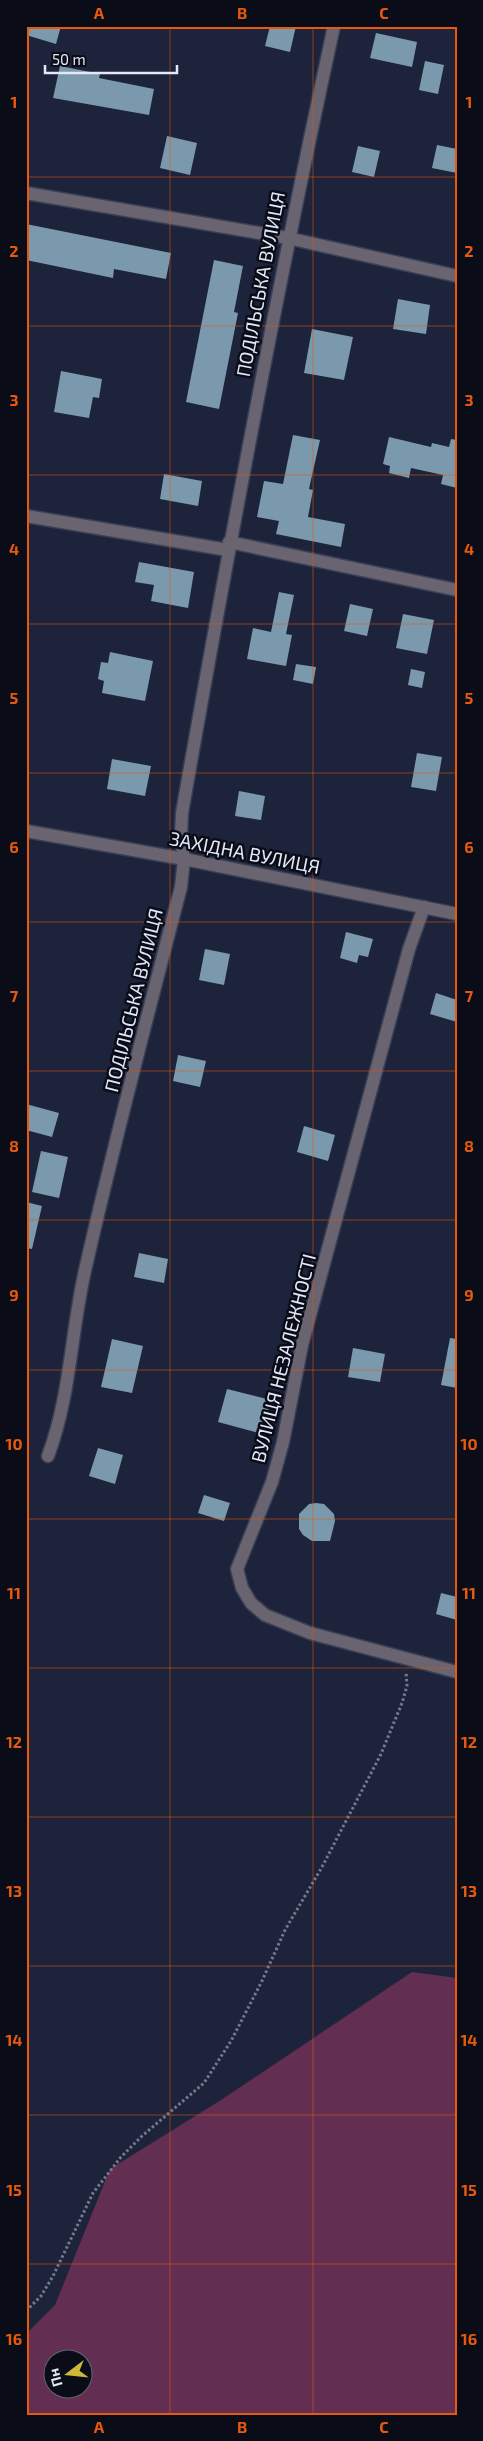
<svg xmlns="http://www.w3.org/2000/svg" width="483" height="2441" font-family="'Exo 2',sans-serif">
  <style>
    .green { fill: #622e52; fill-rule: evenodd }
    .building { fill: #7b99ad }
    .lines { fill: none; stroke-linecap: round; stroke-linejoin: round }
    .minor-casing { stroke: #393f55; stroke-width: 15 }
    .path { stroke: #747a8d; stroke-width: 3; stroke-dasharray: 2.5 2.5; stroke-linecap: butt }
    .minor { stroke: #696470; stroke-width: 12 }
    .grid { fill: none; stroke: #e8590c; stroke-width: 1; stroke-opacity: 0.55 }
    .labels { text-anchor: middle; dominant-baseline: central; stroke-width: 5; stroke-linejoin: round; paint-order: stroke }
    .street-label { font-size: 19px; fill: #e3e8f8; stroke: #0a0d17 }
    .neatline { fill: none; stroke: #e8590c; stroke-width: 2 }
    .grid-label { font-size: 16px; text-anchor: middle; font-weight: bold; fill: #e8590c }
  </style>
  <rect width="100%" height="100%" fill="#1d233a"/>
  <!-- green -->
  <path class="green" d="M412,1972L457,1978V2415H26V2334L55,2305L110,2169L221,2100ZM52,2358H82V2388H52Z"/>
  <!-- building -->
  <g class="building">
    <polygon points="26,26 61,26 56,44 26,35"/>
    <polygon points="270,26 296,26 290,52 265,46"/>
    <polygon points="376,33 417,42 412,67 370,58"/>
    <polygon points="425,61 444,65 438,94 419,90"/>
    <polygon points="60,66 100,74 99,78 154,89 149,115 53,98"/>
    <polygon points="167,136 197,143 190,175 160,168"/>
    <polygon points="437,145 457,149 457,173 432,168"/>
    <polygon points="358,146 380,151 374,177 352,172"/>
    <polygon points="26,224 171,253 166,279 114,269 113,278 26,260"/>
    <polygon points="214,260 243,266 234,312 238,313 219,409 186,402"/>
    <polygon points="398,299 430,305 426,334 393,329"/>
    <polygon points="312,329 353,337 344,380 304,373"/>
    <polygon points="61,371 102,379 99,398 93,397 89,418 54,412"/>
    <polygon points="293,435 320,440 309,489 313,490 308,517 345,524 341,547 276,534 279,521 257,517 264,481 283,484"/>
    <polygon points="389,437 431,447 432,443 449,447 451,439 457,440 457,488 441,484 443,475 411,468 409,478 389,473 390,466 383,464"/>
    <polygon points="164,474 202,481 198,506 160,499"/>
    <polygon points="139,562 194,572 188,608 151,601 154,585 135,582"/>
    <polygon points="279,592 294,595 286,634 292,635 286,666 247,659 253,628 271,632"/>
    <polygon points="350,604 373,609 367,636 344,631"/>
    <polygon points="403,614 434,620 427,654 396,648"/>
    <polygon points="110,652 153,661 145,701 102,693 104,681 98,679 101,662 108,663"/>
    <polygon points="296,664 316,667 313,684 293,680"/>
    <polygon points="411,669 425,672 422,688 408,685"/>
    <polygon points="417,753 442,757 436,791 411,787"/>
    <polygon points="112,759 151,766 145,796 107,789"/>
    <polygon points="239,791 265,796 261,820 235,816"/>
    <polygon points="346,932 373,939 368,957 359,955 357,963 340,958"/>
    <polygon points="205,949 230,954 224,985 199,980"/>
    <polygon points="436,993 457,1000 457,1022 430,1014"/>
    <polygon points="178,1055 206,1061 200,1087 173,1081"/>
    <polygon points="26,1104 59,1113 52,1137 26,1130"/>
    <polygon points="304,1126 335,1135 328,1161 297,1152"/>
    <polygon points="41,1151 68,1157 59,1198 32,1192"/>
    <polygon points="26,1202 42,1206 32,1249 26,1248"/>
    <polygon points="139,1253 168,1259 164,1283 134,1277"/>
    <polygon points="450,1338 457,1339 457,1388 441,1385"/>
    <polygon points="112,1339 143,1346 132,1393 101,1387"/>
    <polygon points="353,1348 385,1354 380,1382 348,1377"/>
    <polygon points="227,1389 271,1400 262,1434 218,1422"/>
    <polygon points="98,1448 123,1455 115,1484 89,1476"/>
    <polygon points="204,1495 230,1503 224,1521 198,1513"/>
    <polygon points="316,1503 324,1504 334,1514 335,1521 330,1541 312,1541 303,1535 299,1529 299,1514 309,1504"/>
    <polygon points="441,1593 457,1597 457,1620 436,1614"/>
  </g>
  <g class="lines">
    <defs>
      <g id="minor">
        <polyline points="26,193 288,238 457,276"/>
        <polyline points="26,516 228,550"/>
        <polyline points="229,542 457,590"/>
        <polyline points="26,831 184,859 457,914"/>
        <polyline points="424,907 409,949 302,1345 283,1442 272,1482 237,1569 242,1588 251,1603 265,1615 310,1633 457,1672"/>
        <path d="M48,1456C71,1395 71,1329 86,1266C115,1139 148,1013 181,887L184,859L181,836L182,813C228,550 277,288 334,26"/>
      </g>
    </defs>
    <!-- minor casing -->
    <use href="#minor" class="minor-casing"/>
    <!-- path -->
    <polyline class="path" points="26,2311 41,2296 53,2276 93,2193 121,2157 142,2136 204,2083 231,2041 262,1981 285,1930 322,1867 381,1754 402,1703 407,1686 406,1672"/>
    <!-- minor -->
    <use href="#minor" class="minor"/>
  </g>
  <!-- grid -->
  <path class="grid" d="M170,26V2415M313,26V2415M26,177H457M26,326H457M26,475H457M26,624H457M26,773H457M26,922H457M26,1071H457M26,1220H457M26,1370H457M26,1519H457M26,1668H457M26,1817H457M26,1966H457M26,2115H457M26,2264H457"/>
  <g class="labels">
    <!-- street labels -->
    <g class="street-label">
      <text transform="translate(260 284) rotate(-79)">ПОДІЛЬСЬКА ВУЛИЦЯ</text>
      <text transform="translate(245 852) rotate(11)">ЗАХІДНА ВУЛИЦЯ</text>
      <text transform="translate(133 1000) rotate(-76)">ПОДІЛЬСЬКА ВУЛИЦЯ</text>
      <text transform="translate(283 1358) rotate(-76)">ВУЛИЦЯ НЕЗАЛЕЖНОСТІ</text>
    </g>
  </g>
  <!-- border -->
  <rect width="483" height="2441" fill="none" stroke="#0a0d17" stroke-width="55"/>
  <!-- north arrow -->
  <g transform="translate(68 2374) rotate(254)"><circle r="24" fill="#0a0d17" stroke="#616571"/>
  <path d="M0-4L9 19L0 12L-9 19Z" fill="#cfb837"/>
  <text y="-8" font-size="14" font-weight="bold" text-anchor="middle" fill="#e3e8f8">Пн</text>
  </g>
  <!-- scale -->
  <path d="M45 65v8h132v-8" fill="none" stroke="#e3e8f8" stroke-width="2.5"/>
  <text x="52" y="65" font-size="15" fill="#e3e8f8" stroke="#0a0d17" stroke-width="4" paint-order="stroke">50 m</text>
  <rect x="28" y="28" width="428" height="2386" class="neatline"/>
  <g class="grid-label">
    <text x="99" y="19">A</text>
    <text x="242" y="19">B</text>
    <text x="384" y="19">C</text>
    <text x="14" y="108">1</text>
    <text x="469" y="108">1</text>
    <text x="14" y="257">2</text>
    <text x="469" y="257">2</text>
    <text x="14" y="406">3</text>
    <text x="469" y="406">3</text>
    <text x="14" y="555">4</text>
    <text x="469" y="555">4</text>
    <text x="14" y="704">5</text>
    <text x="469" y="704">5</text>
    <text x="14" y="853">6</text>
    <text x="469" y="853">6</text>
    <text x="14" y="1002">7</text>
    <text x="469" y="1002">7</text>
    <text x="14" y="1152">8</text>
    <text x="469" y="1152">8</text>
    <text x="14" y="1301">9</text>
    <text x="469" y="1301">9</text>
    <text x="14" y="1450">10</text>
    <text x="469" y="1450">10</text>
    <text x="14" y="1599">11</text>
    <text x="469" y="1599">11</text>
    <text x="14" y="1748">12</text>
    <text x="469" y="1748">12</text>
    <text x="14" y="1897">13</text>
    <text x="469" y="1897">13</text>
    <text x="14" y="2046">14</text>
    <text x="469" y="2046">14</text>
    <text x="14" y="2196">15</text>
    <text x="469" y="2196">15</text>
    <text x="14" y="2345">16</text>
    <text x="469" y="2345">16</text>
    <text x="99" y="2433">A</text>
    <text x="242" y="2433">B</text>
    <text x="384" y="2433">C</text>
  </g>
</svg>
